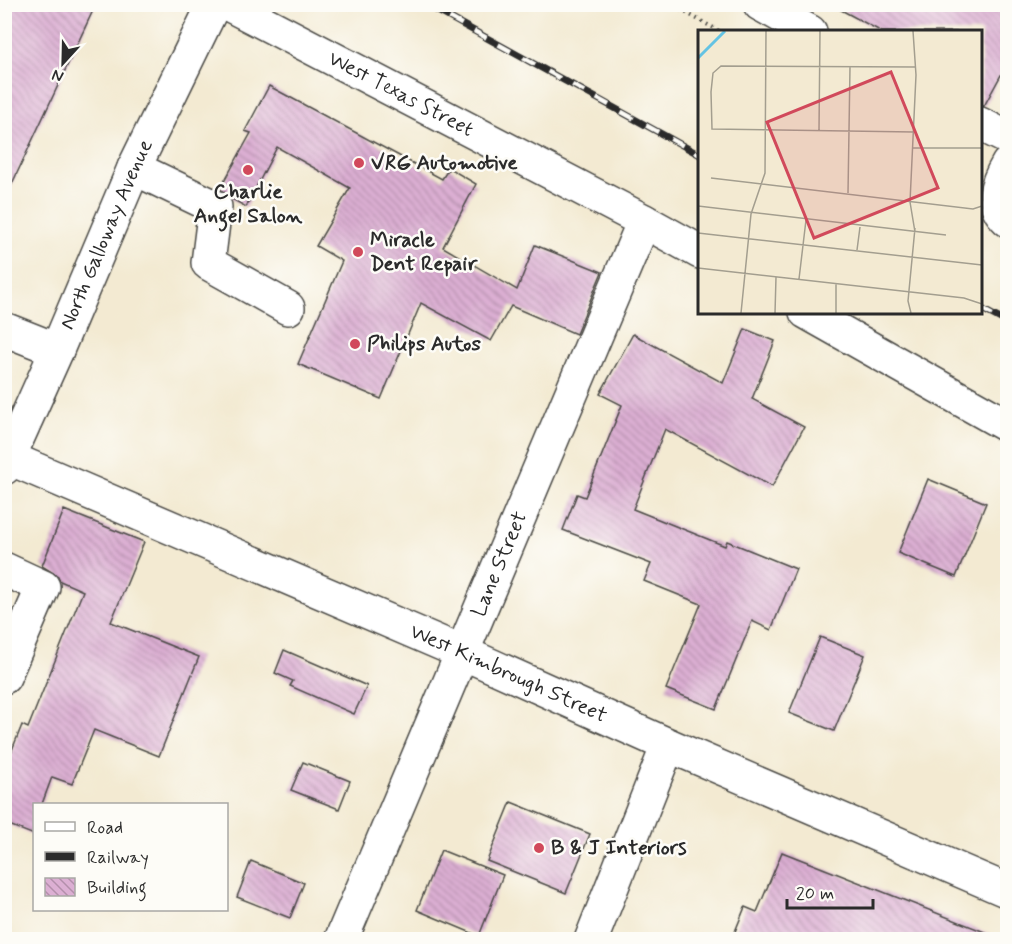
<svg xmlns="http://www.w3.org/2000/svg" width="1012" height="944" font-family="Mynerve,sans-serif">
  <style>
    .building { fill: url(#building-back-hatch) }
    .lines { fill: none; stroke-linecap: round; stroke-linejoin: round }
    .minor-casing { stroke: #494844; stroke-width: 36 }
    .major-casing { stroke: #494844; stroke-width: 36 }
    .path { stroke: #494844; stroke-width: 4; stroke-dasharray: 1.5 4.5; stroke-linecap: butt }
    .minor { stroke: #fff; stroke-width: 33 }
    .major { stroke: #fff; stroke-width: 33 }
    .rail-casing { stroke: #2b2b2b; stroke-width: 7 }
    .rail { stroke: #fdfcf7; stroke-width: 4.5; stroke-dasharray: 14; stroke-linecap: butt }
    .poi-dot { fill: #d1495b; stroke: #fdfcf7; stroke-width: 2 }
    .labels { text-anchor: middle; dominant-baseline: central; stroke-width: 5; stroke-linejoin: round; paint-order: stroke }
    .street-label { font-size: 21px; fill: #2b2b2b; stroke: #fdfcf7 }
    .poi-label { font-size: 21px; font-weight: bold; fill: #2b2b2b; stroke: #fdfcf7; text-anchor: start }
    .inset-river { fill: none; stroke: #64c3e3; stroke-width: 3 }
    .inset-road { fill: none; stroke: #a39e8f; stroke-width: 1.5 }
    .view { fill: #d1495b; fill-opacity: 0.15; stroke: #d1495b; stroke-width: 3 }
    .inset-edge { fill: none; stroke: #2b2b2b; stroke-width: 3 }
  </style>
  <defs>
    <pattern id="building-back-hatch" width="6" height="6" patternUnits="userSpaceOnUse" patternTransform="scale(1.5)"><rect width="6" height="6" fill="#dcafd3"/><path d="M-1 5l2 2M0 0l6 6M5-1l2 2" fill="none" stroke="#b38fab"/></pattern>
  </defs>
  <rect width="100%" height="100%" fill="#fdfcf7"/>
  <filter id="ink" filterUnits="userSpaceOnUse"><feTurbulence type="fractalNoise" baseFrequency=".0167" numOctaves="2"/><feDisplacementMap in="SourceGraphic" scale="12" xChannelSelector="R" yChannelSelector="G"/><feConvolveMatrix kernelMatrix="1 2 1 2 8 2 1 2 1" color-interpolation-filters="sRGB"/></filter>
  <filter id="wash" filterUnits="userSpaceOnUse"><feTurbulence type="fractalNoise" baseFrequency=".008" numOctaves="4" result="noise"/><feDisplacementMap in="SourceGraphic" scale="24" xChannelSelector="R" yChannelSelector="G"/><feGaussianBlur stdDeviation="1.35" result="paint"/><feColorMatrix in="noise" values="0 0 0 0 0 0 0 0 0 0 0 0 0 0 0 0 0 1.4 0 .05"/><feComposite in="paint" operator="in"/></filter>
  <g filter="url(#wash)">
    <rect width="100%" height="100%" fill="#f3ead2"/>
    <g id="blocks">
      <!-- building -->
      <g class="building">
        <polygon points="4,4 96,4 4,201"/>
        <polygon points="830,4 1008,4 1008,62 984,106 981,106 981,32 882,32"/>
        <polygon points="269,86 442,179 449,168 476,184 443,247 517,290 535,245 602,272 576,334 511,306 491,341 421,303 381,399 298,364 342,261 316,246 350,188 277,147 246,207 232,199 220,189 251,133 245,131"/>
        <polygon points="745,329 775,341 752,399 804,427 772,487 665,429 633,509 725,546 727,541 796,569 771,630 752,621 716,709 666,689 701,604 644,581 651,564 563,530 577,494 585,497 622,405 600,394 633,334 723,383"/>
        <polygon points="928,479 986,503 956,577 898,553"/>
        <polygon points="64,510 144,542 111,622 199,657 159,756 94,730 72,784 52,777 42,804 34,804 34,835 4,823 4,770 22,725 28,728 83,591 60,581 58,576 42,566"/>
        <polygon points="820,637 865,655 834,731 789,713"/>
        <polygon points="284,650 367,686 354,714 290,686 293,681 275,673"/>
        <polygon points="303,762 350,781 339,809 291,790"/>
        <polygon points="511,802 590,834 566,893 487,861"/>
        <polygon points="441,850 503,875 479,936 417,910"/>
        <polygon points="782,852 1000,938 999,939 732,939 745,907 757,912"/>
        <polygon points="251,861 304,883 290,918 237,897"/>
      </g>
    </g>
  </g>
  <g filter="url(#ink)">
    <use href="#blocks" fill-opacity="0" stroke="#494844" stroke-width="1.5"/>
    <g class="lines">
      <defs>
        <g id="minor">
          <path id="s1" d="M228,4L644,221L700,252"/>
          <polyline points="760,4 810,32"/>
          <polyline points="980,124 1008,138"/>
          <path d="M1008,164C996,184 989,203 1008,220"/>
          <polyline points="134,168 215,207 208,263 288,308"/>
          <polyline points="806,312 1008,426"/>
          <polyline points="4,329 57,350"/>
          <path id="s2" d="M9,458L461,652L668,745L1008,891"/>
          <polyline points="4,569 43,587 4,677"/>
          <path id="s3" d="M341,940L644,221"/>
          <polyline points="591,940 668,745"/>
        </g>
        <g id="major">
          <path id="s4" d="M4,468L57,350L134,168L214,4"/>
        </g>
      </defs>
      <!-- minor casing -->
      <use href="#minor" class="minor-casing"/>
      <!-- major casing -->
      <use href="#major" class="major-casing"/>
      <!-- path -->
      <polyline class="path" points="670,4 721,32"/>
      <!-- minor -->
      <use href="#minor" class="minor"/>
      <!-- major -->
      <use href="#major" class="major"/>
      <defs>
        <g id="rail">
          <polyline points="425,4 700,155"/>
          <polyline points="980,308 1008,323"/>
        </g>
      </defs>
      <!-- rail casing -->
      <use href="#rail" class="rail-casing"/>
      <!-- rail -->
      <use href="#rail" class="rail"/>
    </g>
  </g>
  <!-- markers -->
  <g class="poi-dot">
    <circle cx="359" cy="163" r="6"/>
    <circle cx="248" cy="170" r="6"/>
    <circle cx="358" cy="252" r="6"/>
    <circle cx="355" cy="344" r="6"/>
    <circle cx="539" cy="848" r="6"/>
  </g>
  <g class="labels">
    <!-- street labels -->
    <g class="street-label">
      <text stroke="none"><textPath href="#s1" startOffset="195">West Texas Street</textPath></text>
      <text stroke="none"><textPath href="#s4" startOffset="255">North Galloway Avenue</textPath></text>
      <text stroke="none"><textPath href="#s3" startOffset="408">Lane Street</textPath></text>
      <text stroke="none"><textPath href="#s2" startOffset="544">West Kimbrough Street</textPath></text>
    </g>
    <!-- poi labels -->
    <g class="poi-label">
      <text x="371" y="163">VRG Automotive</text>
      <text x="248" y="192" text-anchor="middle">Charlie<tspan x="248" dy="24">Angel Salon</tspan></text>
      <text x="370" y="240">Miracle<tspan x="370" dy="24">Dent Repair</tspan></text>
      <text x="367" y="344">Philips Autos</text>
      <text x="551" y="848">B &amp; J Interiors</text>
    </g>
  </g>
  <!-- overview -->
  <g transform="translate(698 30)">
    <rect width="284" height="284" fill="#f3ead2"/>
    <path class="inset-river" d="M0,28L27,1"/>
    <path class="inset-road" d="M215,1L218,45L212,172L217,202M121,100L122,1M216,102L14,99L13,62L15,43L23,36L218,37M215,118H284M13,148L275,179L284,176M150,163L152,37M0,176L248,205M0,203L284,235M159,220L162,197M0,238L266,268L284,274M101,249L108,190M138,254V283M43,283L53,184L67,143L68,1M77,283L78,247M213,283L210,271L217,198"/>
    <path class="view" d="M193,42L240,158L116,208L69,92Z"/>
    <rect width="284" height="284" class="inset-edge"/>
  </g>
  <!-- margin -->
  <rect width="1012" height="944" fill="none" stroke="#fdfcf7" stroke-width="24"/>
  <!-- legend -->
  <rect x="33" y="803" width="195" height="108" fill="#fdfcf7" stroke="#a9a8a5" stroke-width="1.5"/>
  <rect x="45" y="822" width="30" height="9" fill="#ffffff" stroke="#a9a8a5" stroke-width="1.5"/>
  <text x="87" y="833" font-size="18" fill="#2b2b2b">Road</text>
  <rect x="45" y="852" width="30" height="9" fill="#2b2b2b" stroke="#a9a8a5" stroke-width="1.5"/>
  <text x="87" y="863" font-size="18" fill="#2b2b2b">Railway</text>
  <rect x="45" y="878" width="30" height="18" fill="url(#building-back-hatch)" stroke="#a9a8a5" stroke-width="1.5"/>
  <text x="87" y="893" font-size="18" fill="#2b2b2b">Building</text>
  <!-- north arrow -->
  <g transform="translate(63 63) rotate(202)" stroke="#fdfcf7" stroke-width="4.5" paint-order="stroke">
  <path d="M0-4.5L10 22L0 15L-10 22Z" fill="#2b2b2b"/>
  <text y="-9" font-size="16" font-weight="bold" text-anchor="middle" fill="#2b2b2b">N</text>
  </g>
  <!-- scale -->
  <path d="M787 899v9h86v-9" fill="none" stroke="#2b2b2b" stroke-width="3"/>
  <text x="796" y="899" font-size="18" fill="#2b2b2b" stroke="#fdfcf7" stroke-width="4.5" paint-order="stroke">20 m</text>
</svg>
